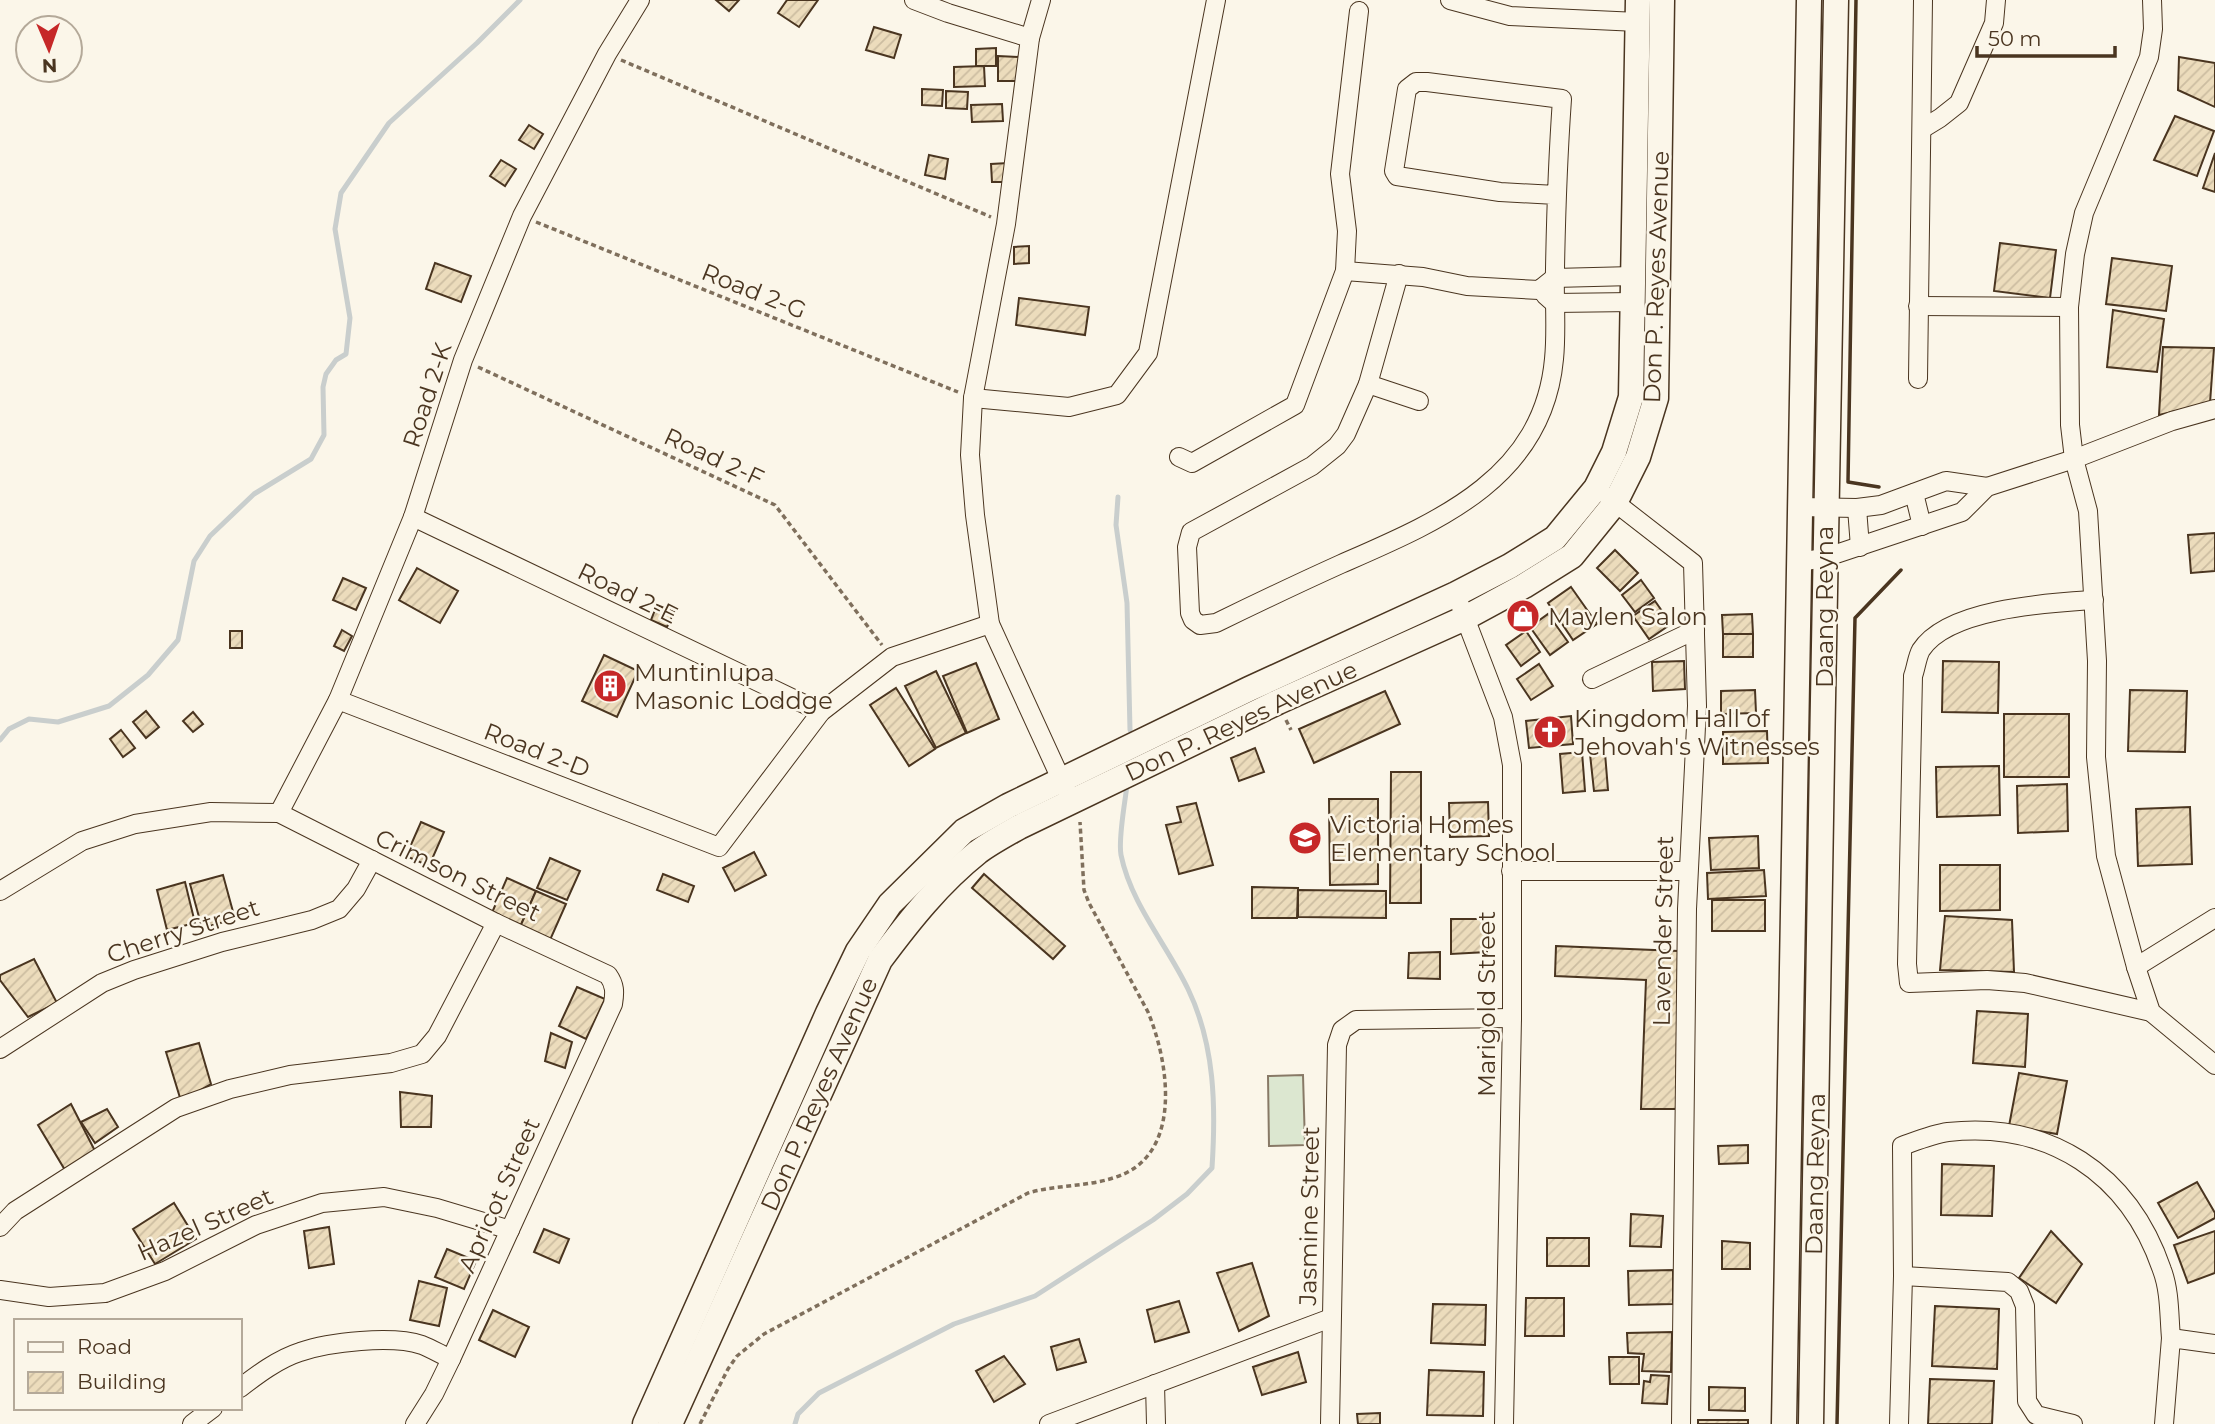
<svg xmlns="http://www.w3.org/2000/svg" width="2215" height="1424" font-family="Montserrat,sans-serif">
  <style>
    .green { fill: #dce7d0; stroke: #887966; stroke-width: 2 }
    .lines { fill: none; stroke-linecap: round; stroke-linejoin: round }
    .stream { stroke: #c9cecd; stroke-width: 5 }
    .building { fill: url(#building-hatch); stroke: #4a3520; stroke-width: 2 }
    .street-casing { stroke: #4a3520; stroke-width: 20 }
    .secondary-casing { stroke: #4a3520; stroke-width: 27 }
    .path { stroke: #7f6f5c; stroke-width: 3.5; stroke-dasharray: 5 3.5; stroke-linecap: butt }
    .street { stroke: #fbf6e9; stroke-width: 18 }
    .secondary { stroke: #fbf6e9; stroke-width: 24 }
    .wall { stroke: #4a3520; stroke-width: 3.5 }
    .labels { text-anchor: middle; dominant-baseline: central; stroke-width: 5; stroke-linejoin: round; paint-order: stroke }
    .street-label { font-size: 24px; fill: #4a3520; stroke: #fbf6e9 }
    .poi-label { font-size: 24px; fill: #4a3520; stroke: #fbf6e9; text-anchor: start }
  </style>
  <defs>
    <pattern id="building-hatch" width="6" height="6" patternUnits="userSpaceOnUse" patternTransform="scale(1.75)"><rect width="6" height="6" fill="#ecdcbc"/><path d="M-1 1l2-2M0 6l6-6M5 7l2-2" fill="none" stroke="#ccbda1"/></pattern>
  </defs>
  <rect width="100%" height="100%" fill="#fbf6e9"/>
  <!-- green -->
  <polygon class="green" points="1303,1075 1305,1145 1269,1146 1268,1076"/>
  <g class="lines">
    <!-- stream -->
    <g class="stream">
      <polyline points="1118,497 1116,525 1127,603 1130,730"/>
      <polyline points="0,740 9,729 29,719 58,722 109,706 148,675 178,640 194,561 210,536 254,494 311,459 324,435 323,387 326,374 336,360 346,354 350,318 335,229 341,193 389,123 477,43 520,0"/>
      <path d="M795,1424L798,1414L819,1393L954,1324L1035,1296L1153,1220L1187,1194L1212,1168C1216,1107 1215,1045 1188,989C1167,945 1131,904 1121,855C1118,839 1125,803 1127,785"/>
    </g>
  </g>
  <!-- building -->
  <g class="building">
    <polygon points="716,0 739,0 729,11"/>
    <polygon points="787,0 818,0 799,27 778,13"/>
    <polygon points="874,27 901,35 894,58 866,50"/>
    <polygon points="996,48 996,66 976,66 976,49"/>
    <polygon points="998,56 1020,57 1019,81 998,81"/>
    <polygon points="2179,57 2215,63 2215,107 2178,90"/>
    <polygon points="984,66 985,86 954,87 954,67"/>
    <polygon points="922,89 943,90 942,106 922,105"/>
    <polygon points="946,91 968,92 967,109 946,108"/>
    <polygon points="1002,104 1003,121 972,122 971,105"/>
    <polygon points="2175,116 2214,131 2197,176 2154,160"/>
    <polygon points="529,125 543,134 534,149 519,140"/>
    <polygon points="2215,153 2215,192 2203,188"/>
    <polygon points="929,155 948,159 945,179 925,175"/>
    <polygon points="501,160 516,169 505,186 490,176"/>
    <polygon points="1008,163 1009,182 992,182 991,164"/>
    <polygon points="2000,243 2056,250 2050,298 1994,291"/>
    <polygon points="1029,246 1029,263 1014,264 1014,247"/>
    <polygon points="2112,258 2172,266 2166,311 2106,304"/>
    <polygon points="435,263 471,276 461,302 426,289"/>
    <polygon points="1019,298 1089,307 1085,335 1016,325"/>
    <polygon points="2113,310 2164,319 2157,372 2107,367"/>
    <polygon points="2163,347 2214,348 2210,403 2159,415"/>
    <polygon points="2215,533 2215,571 2191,573 2188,535"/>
    <polygon points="1615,550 1638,573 1620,591 1597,568"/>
    <polygon points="417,568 458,591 440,623 399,600"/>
    <polygon points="343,578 366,588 356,610 333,600"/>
    <polygon points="1641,580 1654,598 1635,612 1622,595"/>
    <polygon points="1571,587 1597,624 1573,640 1548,603"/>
    <polygon points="1655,601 1671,624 1649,639 1633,616"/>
    <polygon points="657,605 674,612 667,627 651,620"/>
    <polygon points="1548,614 1568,642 1550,655 1530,627"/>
    <polygon points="1752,614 1753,634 1723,634 1722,615"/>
    <polygon points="342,630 352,636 344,651 334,646"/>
    <rect x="230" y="631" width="12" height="17"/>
    <polygon points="1526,631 1540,652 1521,666 1506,645"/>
    <rect x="1723" y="634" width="30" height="23"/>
    <polygon points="604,655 638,671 617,717 582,701"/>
    <polygon points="1684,661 1685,689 1653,691 1652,662"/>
    <polygon points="1943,661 1999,662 1998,713 1942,712"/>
    <polygon points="976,663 999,719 967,733 943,676"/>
    <polygon points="1539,664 1553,686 1531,700 1517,679"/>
    <polygon points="936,671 966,733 936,748 905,686"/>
    <polygon points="896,688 935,749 909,766 870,705"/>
    <polygon points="1755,690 1756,713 1721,714 1721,691"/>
    <polygon points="2130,690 2187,691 2185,752 2128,751"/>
    <polygon points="1385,691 1400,724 1314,763 1299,729"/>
    <polygon points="146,711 159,727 146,738 133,722"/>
    <polygon points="193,712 203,724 193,732 183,721"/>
    <rect x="2004" y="714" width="65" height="63"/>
    <polygon points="1571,716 1573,744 1529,748 1526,721"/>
    <polygon points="121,730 135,748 123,757 110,739"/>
    <polygon points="1767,731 1768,763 1723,764 1723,732"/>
    <polygon points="1255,748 1264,772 1239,781 1231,758"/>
    <polygon points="1582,752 1585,791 1563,793 1560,754"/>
    <polygon points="1605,753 1608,790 1594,791 1590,754"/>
    <polygon points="1999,766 2000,815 1937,817 1936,767"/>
    <polygon points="1391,772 1421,772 1421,903 1390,903"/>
    <polygon points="2067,784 2068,831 2018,833 2017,786"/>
    <polygon points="1329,799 1378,799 1378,884 1330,885"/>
    <polygon points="1488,802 1489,836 1450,837 1449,803"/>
    <polygon points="1196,803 1213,865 1179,874 1166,825 1181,822 1177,807"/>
    <polygon points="2190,807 2192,864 2138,866 2136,809"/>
    <polygon points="421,822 444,832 429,866 406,856"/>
    <polygon points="1758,836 1759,868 1711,870 1709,838"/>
    <polygon points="754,852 766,875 735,891 723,868"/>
    <polygon points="550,858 580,871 567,900 537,888"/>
    <polygon points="1940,865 2000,865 2000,910 1940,911"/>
    <polygon points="1764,870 1766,896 1708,899 1707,873"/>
    <polygon points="663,874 694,886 688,902 657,890"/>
    <polygon points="984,874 1065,946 1053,959 972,888"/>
    <polygon points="223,875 235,919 202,928 190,884"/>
    <polygon points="507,878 536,891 520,927 491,915"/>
    <polygon points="185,882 195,923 167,930 157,890"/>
    <polygon points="1252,887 1298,888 1297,918 1252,918"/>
    <polygon points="1298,890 1386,891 1386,918 1298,917"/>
    <polygon points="536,891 566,904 550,940 520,927"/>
    <rect x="1712" y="900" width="53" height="31"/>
    <polygon points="1945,916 2012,920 2014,972 1940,970"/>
    <polygon points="1451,919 1487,919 1487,952 1451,954"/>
    <polygon points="1556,946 1678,951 1676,1109 1641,1109 1646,980 1555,976"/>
    <polygon points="1440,952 1440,979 1408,978 1409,953"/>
    <polygon points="34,959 57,1003 28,1017 0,980 0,975"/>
    <polygon points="577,987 605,999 586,1039 559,1026"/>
    <polygon points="1977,1011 2028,1014 2025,1067 1973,1063"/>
    <polygon points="551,1033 572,1042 565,1068 545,1061"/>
    <polygon points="199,1043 211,1084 181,1101 166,1052"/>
    <polygon points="2019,1073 2067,1081 2057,1134 2009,1126"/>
    <polygon points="400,1092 432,1096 431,1127 401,1127"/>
    <polygon points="71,1104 95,1151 65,1170 38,1125"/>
    <polygon points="107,1109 118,1127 95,1143 81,1122"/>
    <polygon points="1748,1145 1748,1163 1719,1164 1718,1146"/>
    <polygon points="1942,1164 1994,1166 1992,1216 1941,1215"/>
    <polygon points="2197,1182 2215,1213 2215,1218 2178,1238 2158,1203"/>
    <polygon points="174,1203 196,1239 155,1264 133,1229"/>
    <polygon points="1631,1214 1663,1216 1661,1247 1630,1246"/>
    <polygon points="329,1227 334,1264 309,1268 304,1231"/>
    <polygon points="544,1229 569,1239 559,1263 534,1252"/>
    <polygon points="2051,1231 2082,1264 2056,1303 2019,1278"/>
    <polygon points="2215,1231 2215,1273 2188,1283 2174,1245"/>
    <rect x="1547" y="1238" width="42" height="28"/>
    <polygon points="1722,1241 1750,1243 1750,1269 1722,1269"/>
    <polygon points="447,1249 476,1261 464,1289 435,1277"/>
    <polygon points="1252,1263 1269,1316 1239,1331 1217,1273"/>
    <polygon points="1673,1270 1673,1304 1629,1305 1628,1271"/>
    <polygon points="419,1281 447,1288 439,1326 410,1320"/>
    <polygon points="1526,1298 1564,1298 1564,1336 1525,1336"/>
    <polygon points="1179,1301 1189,1332 1155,1342 1147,1310"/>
    <polygon points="1433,1304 1486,1305 1485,1345 1431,1343"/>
    <polygon points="1935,1306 1999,1309 1997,1369 1932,1366"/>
    <polygon points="493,1310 529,1327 515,1357 479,1340"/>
    <polygon points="1672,1332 1671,1372 1642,1371 1644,1354 1628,1353 1627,1333"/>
    <polygon points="1079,1339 1086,1362 1057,1370 1051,1347"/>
    <polygon points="1298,1352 1306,1382 1262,1395 1253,1367"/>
    <polygon points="1004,1356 1025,1384 994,1402 976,1371"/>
    <polygon points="1609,1357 1639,1357 1639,1384 1610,1384"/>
    <polygon points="1429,1370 1484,1372 1483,1416 1427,1415"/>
    <polygon points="1651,1375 1669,1376 1667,1404 1642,1403 1644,1381 1650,1382"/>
    <polygon points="1930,1379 1994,1381 1992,1424 1928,1424"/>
    <polygon points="1709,1387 1745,1388 1745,1411 1709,1410"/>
    <polygon points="1380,1413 1380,1424 1358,1424 1357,1414"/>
    <rect x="1698" y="1420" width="50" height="4"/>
  </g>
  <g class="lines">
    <defs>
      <g id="street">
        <polyline points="914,0 948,13 1030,38"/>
        <polyline points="1041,0 1030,38 1006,224 973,398 970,455 975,515 990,624 1065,788"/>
        <polyline points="1450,0 1510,16 1638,22"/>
        <polyline points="2152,0 2153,29 2149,57 2084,213 2075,254 2069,307 2070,425 2074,459 2088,511 2097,661 2096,757 2106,856 2136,967 2151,1012 2215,1065"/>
        <polyline points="1922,129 1940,118 1959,103 1994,23 1996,0"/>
        <polyline points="1345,271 1423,277 1467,286 1539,290 1554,278 1633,276"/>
        <path d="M1399,274L1368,384L1346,434L1337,446L1312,466L1191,532L1187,547L1190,613L1193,620L1200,625L1216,623C1257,603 1299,583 1341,564C1437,522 1543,479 1554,359C1557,330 1554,299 1555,269C1556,212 1558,156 1562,99L1427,82H1416L1407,89L1394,171L1397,176L1500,192L1556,195"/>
        <polyline points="1545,295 1554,303 1633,302"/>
        <polyline points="1918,306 2069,307"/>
        <polyline points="1918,379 1923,0"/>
        <polyline points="1368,384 1419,401"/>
        <polyline points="973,398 1069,407 1117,395 1148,353 1216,0"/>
        <polyline points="1179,457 1192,463 1295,405 1345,271 1347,231 1340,174 1359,11"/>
        <polyline points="1914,493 1922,526"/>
        <polyline points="1608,497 1693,563 1697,706 1687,909 1681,1424"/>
        <polyline points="1799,507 1857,508 1881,505 1946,481 1987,487"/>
        <polyline points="1857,508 1860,547"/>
        <polyline points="413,517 821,712"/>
        <polyline points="1799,562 1824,558 1962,512 1987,487 2074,459 2172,421 2215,409"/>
        <path d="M2094,600C2049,603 1948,608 1921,650C1917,657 1916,668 1913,676L1907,964L1909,983L1987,980L2025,983L2151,1012"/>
        <polyline points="1461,607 1503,717 1512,765 1512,1018 1504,1424"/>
        <polyline points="1592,679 1695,630"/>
        <polyline points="338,700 719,847 821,712 892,657 990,624"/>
        <polyline points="279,813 338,700 413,517 463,360 522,216 607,54 640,0"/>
        <polyline points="1511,871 1688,871"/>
        <path d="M0,891L82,841L135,824L211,812L279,813L496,923L608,975C615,985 615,992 613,1004L451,1359L434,1394L415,1424"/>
        <polyline points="2136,967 2215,918"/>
        <polyline points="0,1049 102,983 134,970 222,942 312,920 339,909 356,889 372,860"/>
        <polyline points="0,1227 15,1211 176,1108 230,1089 290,1075 391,1063 422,1054 437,1036 496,923"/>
        <polyline points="1903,1276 2008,1282 2019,1291 2025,1306 2027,1401 2036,1415 2073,1424"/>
        <polyline points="0,1290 49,1297 105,1293 165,1271 256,1225 322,1203 384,1197 437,1208 510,1230"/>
        <polyline points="1155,1384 1156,1424"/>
        <path d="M240,1388C257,1375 278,1359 300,1352C329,1342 392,1335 422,1345C432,1349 442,1355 451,1359"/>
        <polyline points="192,1424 213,1408"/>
        <polyline points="1049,1424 1331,1318"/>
        <polyline points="1330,1424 1337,1045 1342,1030 1356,1020 1512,1018"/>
        <path d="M1899,1424L1903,1276L1902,1146C1916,1141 1933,1134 1948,1132C2049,1121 2129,1173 2162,1270C2170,1291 2169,1316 2171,1338"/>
        <polyline points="2164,1424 2171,1338 2215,1344"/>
      </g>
      <g id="secondary">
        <polyline points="645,1424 828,1013 858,951 890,904 964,831 1008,806 1249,689 1456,594 1510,566 1555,538 1596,488 1614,452 1631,397 1638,0"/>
        <path d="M670,1424L880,960C909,921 939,883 978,852C990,843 1005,835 1019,827L1278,702L1465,618L1524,586L1572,556L1615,503L1638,457L1656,398L1662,0"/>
        <polyline points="1784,1424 1809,0"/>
        <path d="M1811,1424C1819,949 1826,475 1836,0"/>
      </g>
    </defs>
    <!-- street casing -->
    <use href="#street" class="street-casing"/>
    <!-- secondary casing -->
    <use href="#secondary" class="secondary-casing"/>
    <!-- path -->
    <g class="path">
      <polyline points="621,60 991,217"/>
      <polyline points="536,222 958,392"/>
      <polyline points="478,367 775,505 882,645"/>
      <polyline points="1286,720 1291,730"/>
      <path d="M700,1424L728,1369L737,1356L764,1334L1028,1193C1055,1185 1085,1187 1113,1178C1183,1158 1170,1065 1148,1012L1089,903L1084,890L1080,822"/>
    </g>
    <!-- street -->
    <use href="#street" class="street"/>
    <!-- secondary -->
    <use href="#secondary" class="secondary"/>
    <!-- wall -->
    <g class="wall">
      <polyline points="1856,0 1848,482 1879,487"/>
      <polyline points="1837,1424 1855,618 1901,570"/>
    </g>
  </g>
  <!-- icons -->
  <defs>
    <symbol id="shop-disc" viewBox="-11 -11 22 22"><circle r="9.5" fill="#c62828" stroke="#fbf6e9"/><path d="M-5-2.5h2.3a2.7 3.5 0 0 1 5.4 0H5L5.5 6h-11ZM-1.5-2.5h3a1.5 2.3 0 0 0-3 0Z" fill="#fff"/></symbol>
    <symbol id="building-disc" viewBox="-11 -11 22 22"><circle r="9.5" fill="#c62828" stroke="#fbf6e9"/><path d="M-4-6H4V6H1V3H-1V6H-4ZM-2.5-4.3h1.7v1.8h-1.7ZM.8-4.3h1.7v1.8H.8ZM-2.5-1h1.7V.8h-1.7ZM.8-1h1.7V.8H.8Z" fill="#fff"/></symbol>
    <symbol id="church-disc" viewBox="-11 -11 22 22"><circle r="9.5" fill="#c62828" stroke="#fbf6e9"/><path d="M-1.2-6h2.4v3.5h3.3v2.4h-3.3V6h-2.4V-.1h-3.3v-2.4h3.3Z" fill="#fff"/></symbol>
    <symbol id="school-disc" viewBox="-11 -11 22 22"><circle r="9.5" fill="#c62828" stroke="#fbf6e9"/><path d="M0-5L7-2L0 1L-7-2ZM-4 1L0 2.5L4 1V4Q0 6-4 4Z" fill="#fff"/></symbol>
  </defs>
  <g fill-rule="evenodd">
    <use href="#shop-disc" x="1504" y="597" width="38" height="38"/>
    <use href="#building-disc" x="591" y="667" width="38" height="38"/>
    <use href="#church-disc" x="1531" y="713" width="38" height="38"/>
    <use href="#school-disc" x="1286" y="819" width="38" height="38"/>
  </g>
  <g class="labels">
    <!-- street labels -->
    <g class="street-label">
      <text transform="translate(1656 277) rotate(-88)">Don P. Reyes Avenue</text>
      <text transform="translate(754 291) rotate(22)">Road 2-G</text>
      <text transform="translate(427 395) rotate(-72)">Road 2-K</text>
      <text transform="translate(714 457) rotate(25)">Road 2-F</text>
      <text transform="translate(628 593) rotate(26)">Road 2-E</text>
      <text transform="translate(1824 607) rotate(-90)">Daang Reyna</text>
      <text transform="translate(1241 721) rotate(-25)">Don P. Reyes Avenue</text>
      <text transform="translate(537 750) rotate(21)">Road 2-D</text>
      <text transform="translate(458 875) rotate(26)">Crimson Street</text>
      <text transform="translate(183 931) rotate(-18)">Cherry Street</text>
      <text transform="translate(1663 931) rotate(-89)">Lavender Street</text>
      <text transform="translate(1486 1004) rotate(-90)">Marigold Street</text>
      <text transform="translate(819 1094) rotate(-66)">Don P. Reyes Avenue</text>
      <text transform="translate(1815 1174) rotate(-89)">Daang Reyna</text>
      <text transform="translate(499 1195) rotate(-66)">Apricot Street</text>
      <text transform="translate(1309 1216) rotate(-89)">Jasmine Street</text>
      <text transform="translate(205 1224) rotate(-24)">Hazel Street</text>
    </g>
    <!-- poi labels -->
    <g class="poi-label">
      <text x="1548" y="616">Maylen Salon</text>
      <text x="634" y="672">Muntinlupa<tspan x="634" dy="28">Masonic Loddge</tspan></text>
      <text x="1574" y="718">Kingdom Hall of<tspan x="1574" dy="28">Jehovah's Witnesses</tspan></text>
      <text x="1330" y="824">Victoria Homes<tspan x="1330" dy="28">Elementary School</tspan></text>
    </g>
  </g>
  <!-- legend -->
  <rect x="14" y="1319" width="228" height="91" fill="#fbf6e9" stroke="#b4a999" stroke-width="2"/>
  <rect x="28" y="1342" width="35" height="10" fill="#fbf6e9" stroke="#b4a999" stroke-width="2"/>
  <text x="77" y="1354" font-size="21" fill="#4a3520">Road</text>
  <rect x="28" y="1372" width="35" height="21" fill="url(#building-hatch)" stroke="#b4a999" stroke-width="2"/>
  <text x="77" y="1389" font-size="21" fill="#4a3520">Building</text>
  <!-- north arrow -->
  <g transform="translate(49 49) rotate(178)"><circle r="33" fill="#fbf6e9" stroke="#b4a999" stroke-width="2"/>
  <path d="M0-5L12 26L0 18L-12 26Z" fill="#c62828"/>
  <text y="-10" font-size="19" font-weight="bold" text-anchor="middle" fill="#4a3520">N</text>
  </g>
  <!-- scale -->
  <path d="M1977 46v10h138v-10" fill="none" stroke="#4a3520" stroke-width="3.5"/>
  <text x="1988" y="46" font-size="21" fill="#4a3520" stroke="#fbf6e9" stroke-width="5" paint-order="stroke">50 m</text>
</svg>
